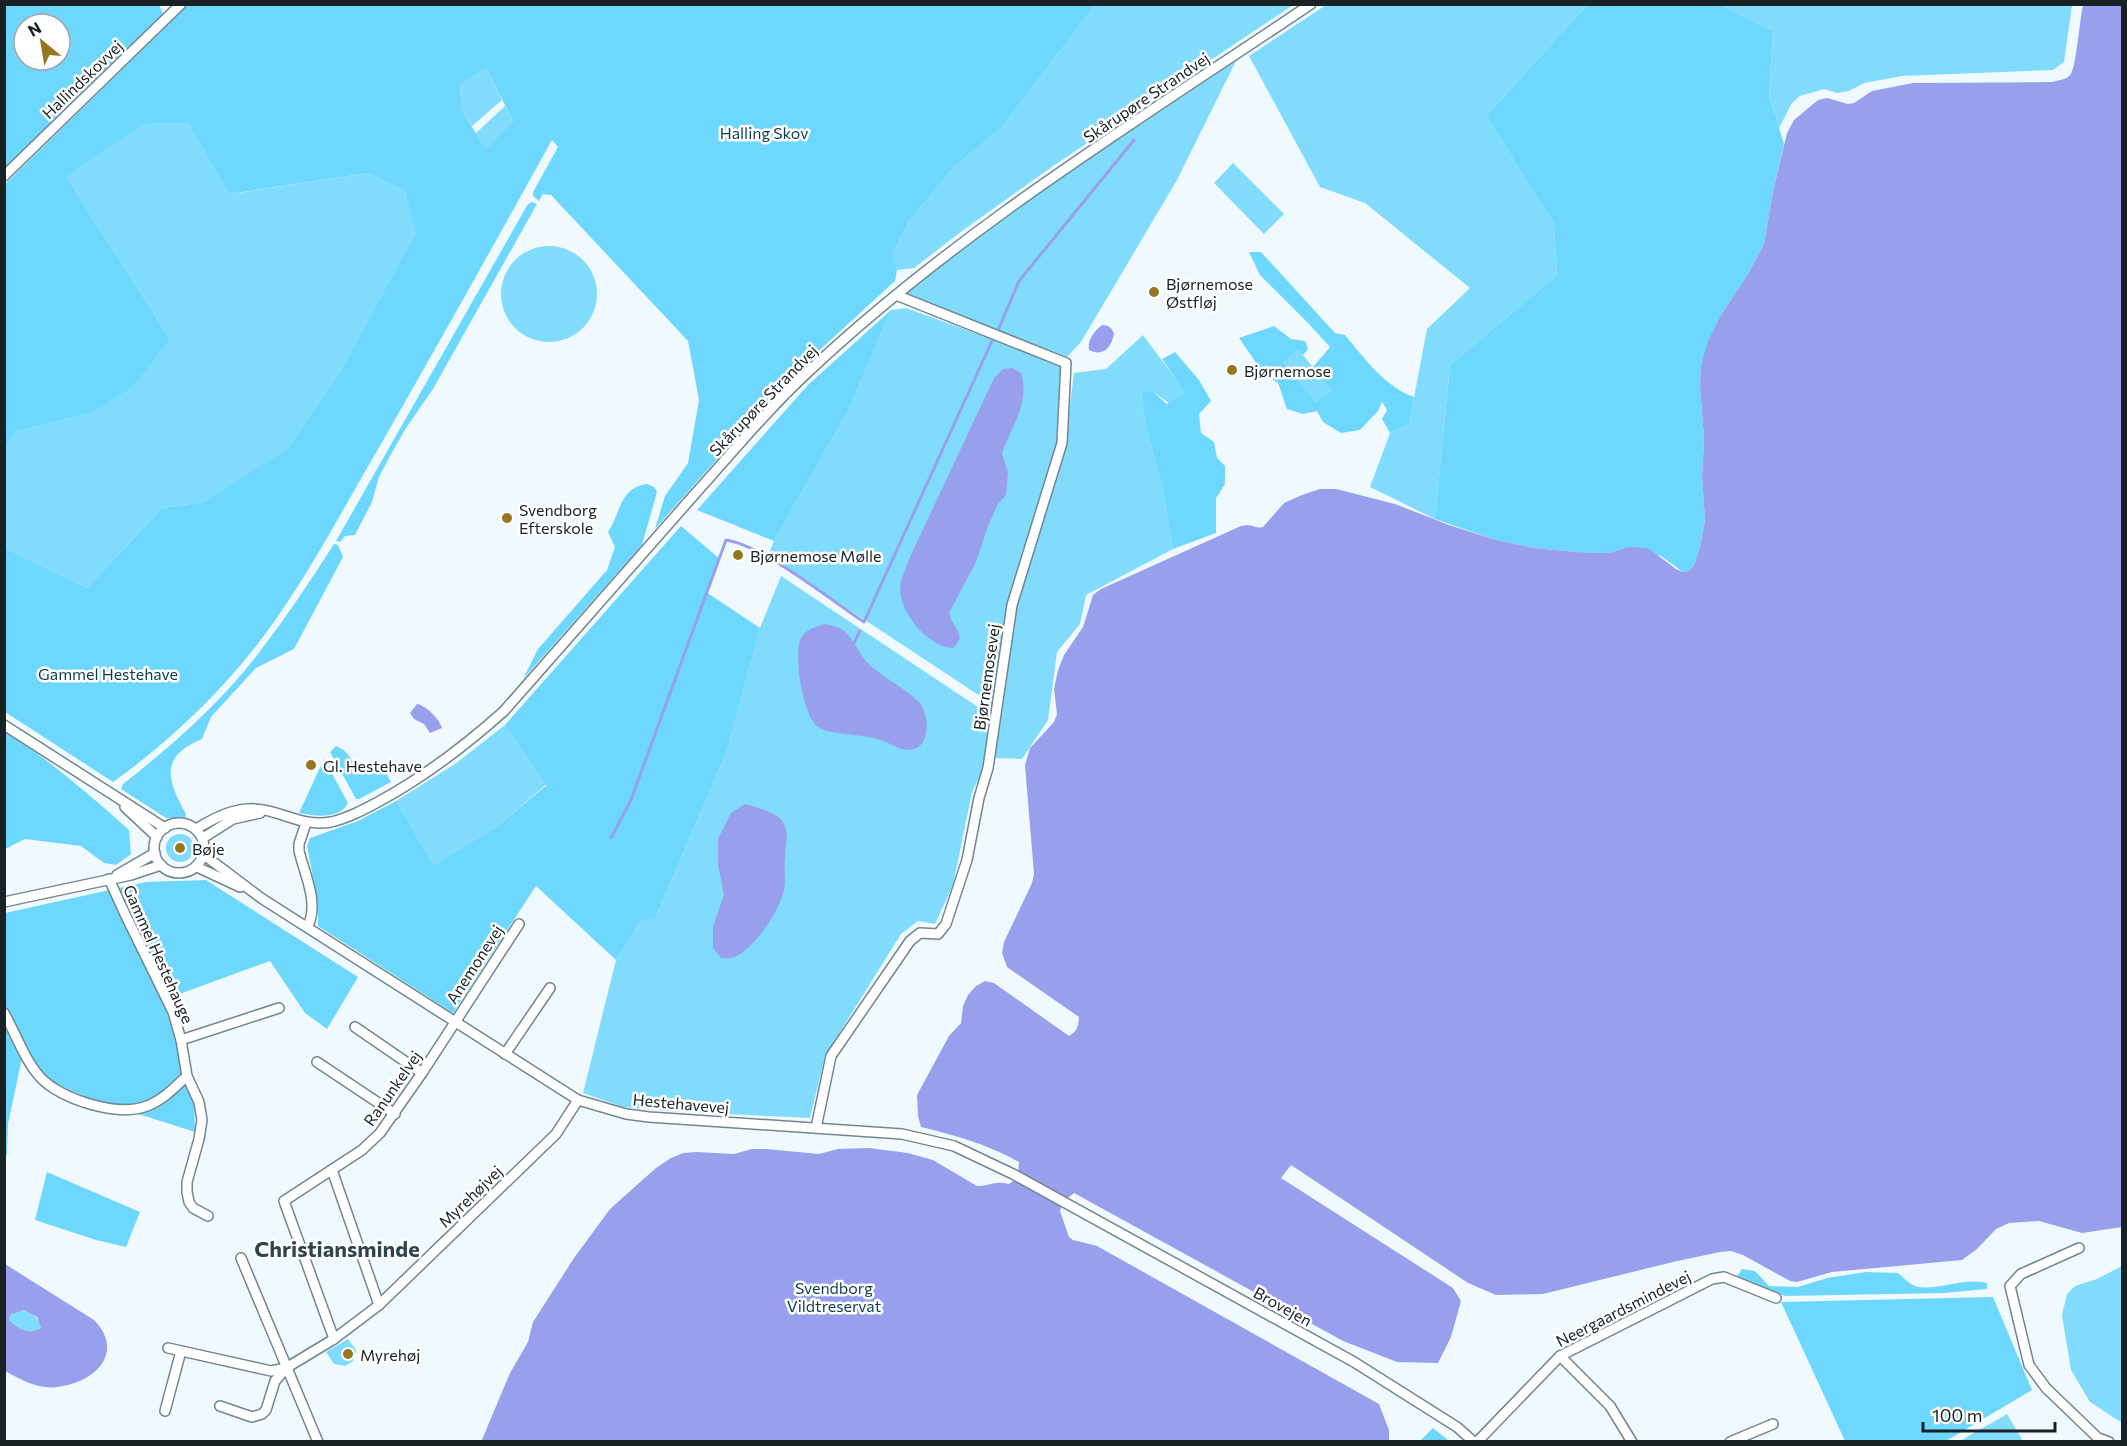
<svg xmlns="http://www.w3.org/2000/svg" width="2127" height="1446" font-family="Commissioner,sans-serif">
  <style>
    .green { fill: #80dbfd }
    .forest { fill: #6dd7fd; fill-rule: evenodd }
    .water { fill: #98a0ed; fill-rule: evenodd }
    .lines { fill: none; stroke-linecap: round; stroke-linejoin: round }
    .stream { stroke: #98a0ed; stroke-width: 3 }
    .minor-casing { stroke: #718790; stroke-width: 12 }
    .minor { stroke: #fff; stroke-width: 9 }
    .poi-dot { fill: #96771f; stroke: #fff; stroke-width: 2 }
    .labels { text-anchor: middle; dominant-baseline: central; stroke-width: 5; stroke-linejoin: round; paint-order: stroke }
    .street-label { font-size: 16px; fill: #182124; stroke: #fff }
    .park-label { font-size: 16px; fill: #0e3e4e; stroke: #fff }
    .poi-label { font-size: 16px; fill: #182124; stroke: #fff; text-anchor: start }
    .district-label { font-size: 22px; font-weight: bold; fill: #30444c; stroke: #fff }
  </style>
  <rect width="100%" height="100%" fill="#f0fafe"/>
  <!-- green -->
  <g class="green">
    <polygon points="1095,5 1293,5 1053,166 962,231 914,268 897,270 893,253 909,221 954,167 1002,127"/>
    <polygon points="1326,5 1587,5 1486,116 1554,224 1557,275 1450,365 1435,519 1370,487 1390,433 1409,424 1427,329 1470,288 1365,203 1320,187 1249,56"/>
    <polygon points="1721,5 2072,5 2064,62 2053,70 1902,76 1864,83 1849,91 1837,93 1824,89 1800,96 1792,103 1779,128 1769,96 1773,31"/>
    <path d="M1236,61L1177,180L1081,342L1067,357L904,293C1010,209 1124,136 1236,61Z"/>
    <polygon points="486,68 502,100 472,126 462,110 460,84"/>
    <polygon points="505,106 513,121 486,151 476,133"/>
    <polygon points="188,123 231,194 368,173 405,191 417,234 340,372 288,450 203,502 162,508 87,588 5,548 4,449 14,432 90,413 170,339 67,178 74,169 145,124"/>
    <polygon points="1233,163 1284,214 1264,234 1214,183"/>
    <circle cx="549" cy="294" r="48"/>
    <polygon points="906,308 1063,365 1058,442 1008,603 992,709 983,698 768,556 774,541 849,409 891,310"/>
    <polygon points="1143,335 1186,393 1169,403 1153,392 1141,392 1146,427 1162,486 1173,549 1086,595 1080,624 1057,652 1048,720 1022,759 994,758 1016,606 1065,444 1074,373 1106,369"/>
    <polygon points="1299,350 1331,390 1316,402 1284,362"/>
    <polygon points="781,576 981,709 991,724 984,768 972,792 953,885 935,924 918,921 901,934 825,1056 810,1118 682,1112 623,1107 583,1093 616,960 640,921 657,915 727,751 760,628"/>
    <polygon points="505,725 547,784 497,826 434,865 396,801 455,764"/>
    <circle cx="180" cy="848" r="14"/>
    <polygon points="2122,1266 2122,1423 2090,1402 2071,1370 2062,1315 2067,1294 2075,1286 2097,1279"/>
    <path d="M18,1310C29,1310 39,1317 41,1328C30,1336 17,1329 9,1320L11,1314Z"/>
    <polygon points="348,1339 356,1350 353,1361 345,1366 334,1364 326,1352"/>
    <polygon points="2007,1414 2023,1441 1960,1441"/>
  </g>
  <!-- forest -->
  <g class="forest">
    <path d="M5,5H159L164,16L5,169ZM24,24H60V60H24Z"/>
    <path d="M188,5H1095L1002,127L954,167L909,221L893,253L897,270L895,281L789,378L655,529L665,496L688,463L699,400L688,341L551,195L543,194L539,201L533,196V192L558,147L552,140C496,241 439,343 381,444C347,502 315,563 276,619C233,681 175,738 113,782L5,712V548L87,588L162,508L203,502L288,449L340,372L416,234L405,191L368,173L230,194L188,123L145,124L75,169L67,178L170,339L132,387L90,413L14,432L5,449V184ZM486,68L513,121L486,150L462,110L460,84Z"/>
    <polygon points="1587,5 1721,5 1773,31 1769,96 1784,144 1773,191 1764,244 1748,274 1721,315 1701,365 1700,387 1704,439 1702,477 1705,520 1700,547 1694,565 1689,571 1683,572 1661,556 1628,547 1609,553 1576,552 1535,548 1496,540 1435,519 1450,365 1557,275 1554,224 1486,116"/>
    <polygon points="532,202 537,204 433,389 406,428 390,456 379,477 372,502 355,535 345,536 340,542 336,541 528,204"/>
    <path d="M1249,252H1261L1335,333L1345,335C1364,358 1385,387 1414,397L1409,424L1390,433L1382,419L1387,410L1382,402L1378,411L1360,430L1341,433L1323,422L1317,411L1303,414L1287,409L1278,383L1264,374L1239,338L1274,326L1291,339L1305,341L1308,349L1303,355L1299,350L1284,362L1316,402L1331,390L1313,367L1330,347L1309,324L1260,275Z"/>
    <polygon points="891,310 849,409 774,541 697,510 808,385"/>
    <polygon points="1175,352 1199,380 1211,401 1199,414 1201,433 1214,442 1217,458 1225,466 1225,484 1216,498 1216,533 1173,549 1162,486 1146,427 1141,392 1153,392 1167,404 1185,393 1162,359"/>
    <path d="M647,484L654,487L657,492L642,545L523,679L538,649L607,570L615,547L608,532C621,513 619,488 647,484Z"/>
    <polygon points="681,526 720,559 706,592 760,628 727,751 656,917 640,921 616,960 536,886 453,1013 318,926 318,903 307,846 310,838 358,821 396,801 434,865 497,826 547,785 505,725"/>
    <path d="M334,544L338,545L343,557L294,649L256,668L211,717L202,739C158,757 168,781 186,814L185,818H166L121,789L123,784C173,745 223,701 261,650C287,616 311,580 334,544Z"/>
    <path d="M5,731C49,760 89,794 129,830L131,854L116,865L104,863L81,846L25,839L5,849Z"/>
    <path d="M336,746C360,755 344,776 383,767L391,782L359,799H356L330,752Z"/>
    <path d="M324,759L348,803C339,820 315,816 299,813Z"/>
    <polygon points="206,880 358,977 327,1029 305,1013 270,961 163,1000 194,1100 195,1132 88,1098 55,1083 22,1058 8,1124 7,1154 5,1156 5,913 146,882"/>
    <polygon points="47,1172 140,1212 126,1247 96,1240 35,1220"/>
    <path d="M1742,1269L1755,1271L1769,1286L1798,1287L1827,1278L1866,1272L1898,1273C1904,1278 1910,1285 1918,1287C1941,1290 1963,1277 1987,1283V1289L1944,1293L1786,1296L1769,1291L1736,1278Z"/>
    <polygon points="1993,1297 2032,1390 1946,1441 1845,1441 1781,1302"/>
    <polygon points="1433,1428 1449,1441 1420,1441"/>
  </g>
  <!-- water -->
  <g class="water">
    <path d="M2083,5H2122V1227L2082,1233L2039,1221L2009,1223L1996,1229L1977,1249L1962,1260L1832,1272L1797,1282L1790,1281L1743,1255L1731,1251L1720,1252L1673,1262L1543,1294L1496,1295L1468,1283L1291,1165L1281,1178L1453,1288L1461,1301L1451,1337L1438,1363L1397,1362L1343,1341L1074,1193L1063,1202L1060,1211L1069,1237L1073,1240L1097,1246L1379,1404L1389,1430V1441L481,1442L510,1373L528,1342L533,1322L574,1258L610,1209L656,1168L671,1158L683,1153L697,1152L734,1154L752,1149H766L819,1154L838,1149L869,1148L908,1153L933,1160L977,1186C991,1186 994,1180 1009,1184L1018,1177L1019,1162C989,1145 955,1135 921,1127L918,1116L917,1095L949,1036L961,1023L963,1006L968,995L976,986L985,981L994,983L1069,1036C1078,1031 1078,1026 1079,1017L1007,967L1002,953L1004,942L1032,883L1034,874L1025,765L1030,748L1054,722L1057,714L1054,689L1058,670L1064,655L1083,627L1093,595L1101,589L1241,526C1253,523 1255,529 1263,527L1284,503L1302,495L1320,489H1336L1395,504L1449,525L1496,540L1535,548L1576,552L1609,553L1628,547L1648,548L1676,569L1683,572L1689,571L1694,565L1700,547L1705,520L1702,477L1704,439L1700,387L1701,366L1708,341L1721,315L1748,274L1764,244L1773,191L1787,133L1794,120L1818,100L1827,98L1848,104L1854,103L1872,91L1913,83L2052,82C2058,80 2066,80 2070,75C2076,70 2080,17 2083,5Z"/>
    <path d="M1102,325C1109,325 1112,328 1114,334C1111,348 1103,357 1089,350C1087,340 1094,331 1102,325Z"/>
    <path d="M1012,368L1021,373C1030,404 1012,425 1002,453L1008,473L1006,495L998,504L988,526L976,562L949,613C953,629 968,635 953,648C928,647 900,613 900,589C900,579 907,567 910,557L994,378L1003,369Z"/>
    <path d="M826,624C832,626 839,627 843,630C855,640 860,657 871,666C886,679 905,688 919,702C929,712 931,745 914,749C903,753 891,743 880,740C864,734 829,735 818,727C803,717 794,657 800,640C804,630 816,626 826,624Z"/>
    <path d="M417,704C426,705 440,720 442,728L430,733L424,724L414,719L410,713Z"/>
    <path d="M745,804C756,807 777,812 783,822C790,833 785,845 785,858C784,866 785,874 785,881C785,905 756,947 735,957C731,959 726,958 721,958L713,948V926L724,895L718,865V839L731,813Z"/>
    <path d="M5,1264L94,1320C126,1353 94,1383 57,1387C40,1390 19,1379 5,1371ZM24,1310L37,1317L41,1328C29,1336 17,1328 9,1320L11,1314Z"/>
  </g>
  <g class="lines">
    <!-- stream -->
    <g class="stream">
      <polyline points="999,328 1019,281 1134,140"/>
      <polyline points="854,643 860,631"/>
      <path d="M611,838L631,800L726,540C762,545 831,600 864,622L992,341"/>
    </g>
    <defs>
      <g id="minor">
        <polyline points="4,176 181,4"/>
        <polyline points="4,725 165,828"/>
        <polyline points="125,807 157,837"/>
        <circle cx="179" cy="848" r="25"/>
        <path d="M306,823L299,844V851C305,875 319,903 308,926"/>
        <path d="M196,829C219,815 241,804 269,811C292,817 307,826 331,822C348,818 363,810 378,802C424,777 465,746 504,711C567,639 630,567 694,495C731,454 767,410 808,372C960,229 1139,120 1311,4"/>
        <polyline points="203,838 233,819 260,813"/>
        <polyline points="204,855 261,898 578,1100 626,1114 649,1117 902,1134 954,1146 1013,1174 1354,1362 1457,1427 1474,1442"/>
        <polyline points="197,867 240,887"/>
        <polyline points="117,875 155,853"/>
        <polyline points="109,879 125,914 173,1012 181,1040 187,1076 199,1102 202,1120 199,1139 187,1182 187,1192 189,1202 193,1208 208,1216"/>
        <polyline points="4,902 131,875 161,865"/>
        <path d="M4,1013C16,1034 24,1059 40,1077C61,1100 118,1117 147,1106C163,1100 175,1087 187,1076"/>
        <polyline points="355,1027 422,1073"/>
        <polyline points="181,1040 279,1008"/>
        <polyline points="505,1054 550,988"/>
        <polyline points="317,1062 395,1114"/>
        <polyline points="816,1128 831,1056 910,941 920,933 938,934 946,924 967,860 979,798 988,768 1012,605 1062,443 1066,363 896,295"/>
        <polyline points="332,1170 379,1305"/>
        <polyline points="2079,1248 2021,1274 2010,1286 2029,1365 2046,1388 2098,1438 2109,1442"/>
        <polyline points="241,1258 318,1442"/>
        <polyline points="334,1339 284,1201 362,1150 380,1133 422,1073 519,924"/>
        <polyline points="168,1348 271,1371 286,1368"/>
        <polyline points="1560,1356 1610,1406 1632,1442"/>
        <polyline points="220,1406 252,1417 262,1414 266,1410 275,1381 286,1368 334,1339 379,1305 556,1134 578,1100"/>
        <polyline points="165,1411 181,1351"/>
        <polyline points="1477,1442 1560,1356 1712,1279 1724,1277 1776,1298"/>
        <polyline points="1730,1442 1773,1424"/>
      </g>
    </defs>
    <!-- minor casing -->
    <use href="#minor" class="minor-casing"/>
    <!-- minor -->
    <use href="#minor" class="minor"/>
  </g>
  <!-- markers -->
  <g class="poi-dot">
    <circle cx="1154" cy="292" r="6"/>
    <circle cx="1232" cy="370" r="6"/>
    <circle cx="507" cy="518" r="6"/>
    <circle cx="738" cy="555" r="6"/>
    <circle cx="311" cy="765" r="6"/>
    <circle cx="180" cy="848" r="6"/>
    <circle cx="348" cy="1354" r="6"/>
  </g>
  <g class="labels">
    <!-- street labels -->
    <g class="street-label">
      <text transform="translate(82 79) rotate(-44)">Hallindskovvej</text>
      <text transform="translate(1146 97) rotate(-34)">Skårupøre Strandvej</text>
      <text transform="translate(763 400) rotate(-46)">Skårupøre Strandvej</text>
      <text transform="translate(986 677) rotate(-82)">Bjørnemosevej</text>
      <text transform="translate(159 954) rotate(66)">Gammel Hestehauge</text>
      <text transform="translate(474 964) rotate(-57)">Anemonevej</text>
      <text transform="translate(392 1088) rotate(-55)">Ranunkelvej</text>
      <text transform="translate(681 1103) rotate(5)">Hestehavevej</text>
      <text transform="translate(470 1196) rotate(-44)">Myrehøjvej</text>
      <text transform="translate(1283 1306) rotate(29)">Brovejen</text>
      <text transform="translate(1623 1308) rotate(-27)">Neergaardsmindevej</text>
    </g>
    <!-- park labels -->
    <g class="park-label">
      <text x="764" y="132">Halling Skov</text>
      <text x="108" y="673">Gammel Hestehave</text>
      <text x="834" y="1287">Svendborg<tspan x="834" dy="18">Vildtreservat</tspan></text>
    </g>
    <!-- poi labels -->
    <g class="poi-label">
      <text x="1166" y="283">Bjørnemose<tspan x="1166" dy="18">Østfløj</tspan></text>
      <text x="1244" y="370">Bjørnemose</text>
      <text x="519" y="509">Svendborg<tspan x="519" dy="18">Efterskole</tspan></text>
      <text x="750" y="555">Bjørnemose Mølle</text>
      <text x="323" y="765">Gl. Hestehave</text>
      <text x="192" y="848">Bøje</text>
      <text x="360" y="1354">Myrehøj</text>
    </g>
    <!-- district labels -->
    <g class="district-label">
      <text x="337" y="1248">Christiansminde</text>
    </g>
  </g>
  <!-- border -->
  <rect width="2127" height="1446" fill="none" stroke="#182124" stroke-width="12"/>
  <!-- north arrow -->
  <g transform="translate(42 42) rotate(330)"><circle r="28" fill="#ffffff" stroke="#a3a6a7" stroke-width="1.5"/>
  <path d="M0-4.5L10 22L0 15L-10 22Z" fill="#96771f"/>
  <text y="-9" font-size="16" font-weight="bold" text-anchor="middle" fill="#182124">N</text>
  </g>
  <!-- scale -->
  <path d="M1923 1422v9h132v-9" fill="none" stroke="#182124" stroke-width="3"/>
  <text x="1932" y="1422" font-size="18" fill="#182124" stroke="#ffffff" stroke-width="4.5" paint-order="stroke">100 m</text>
</svg>
